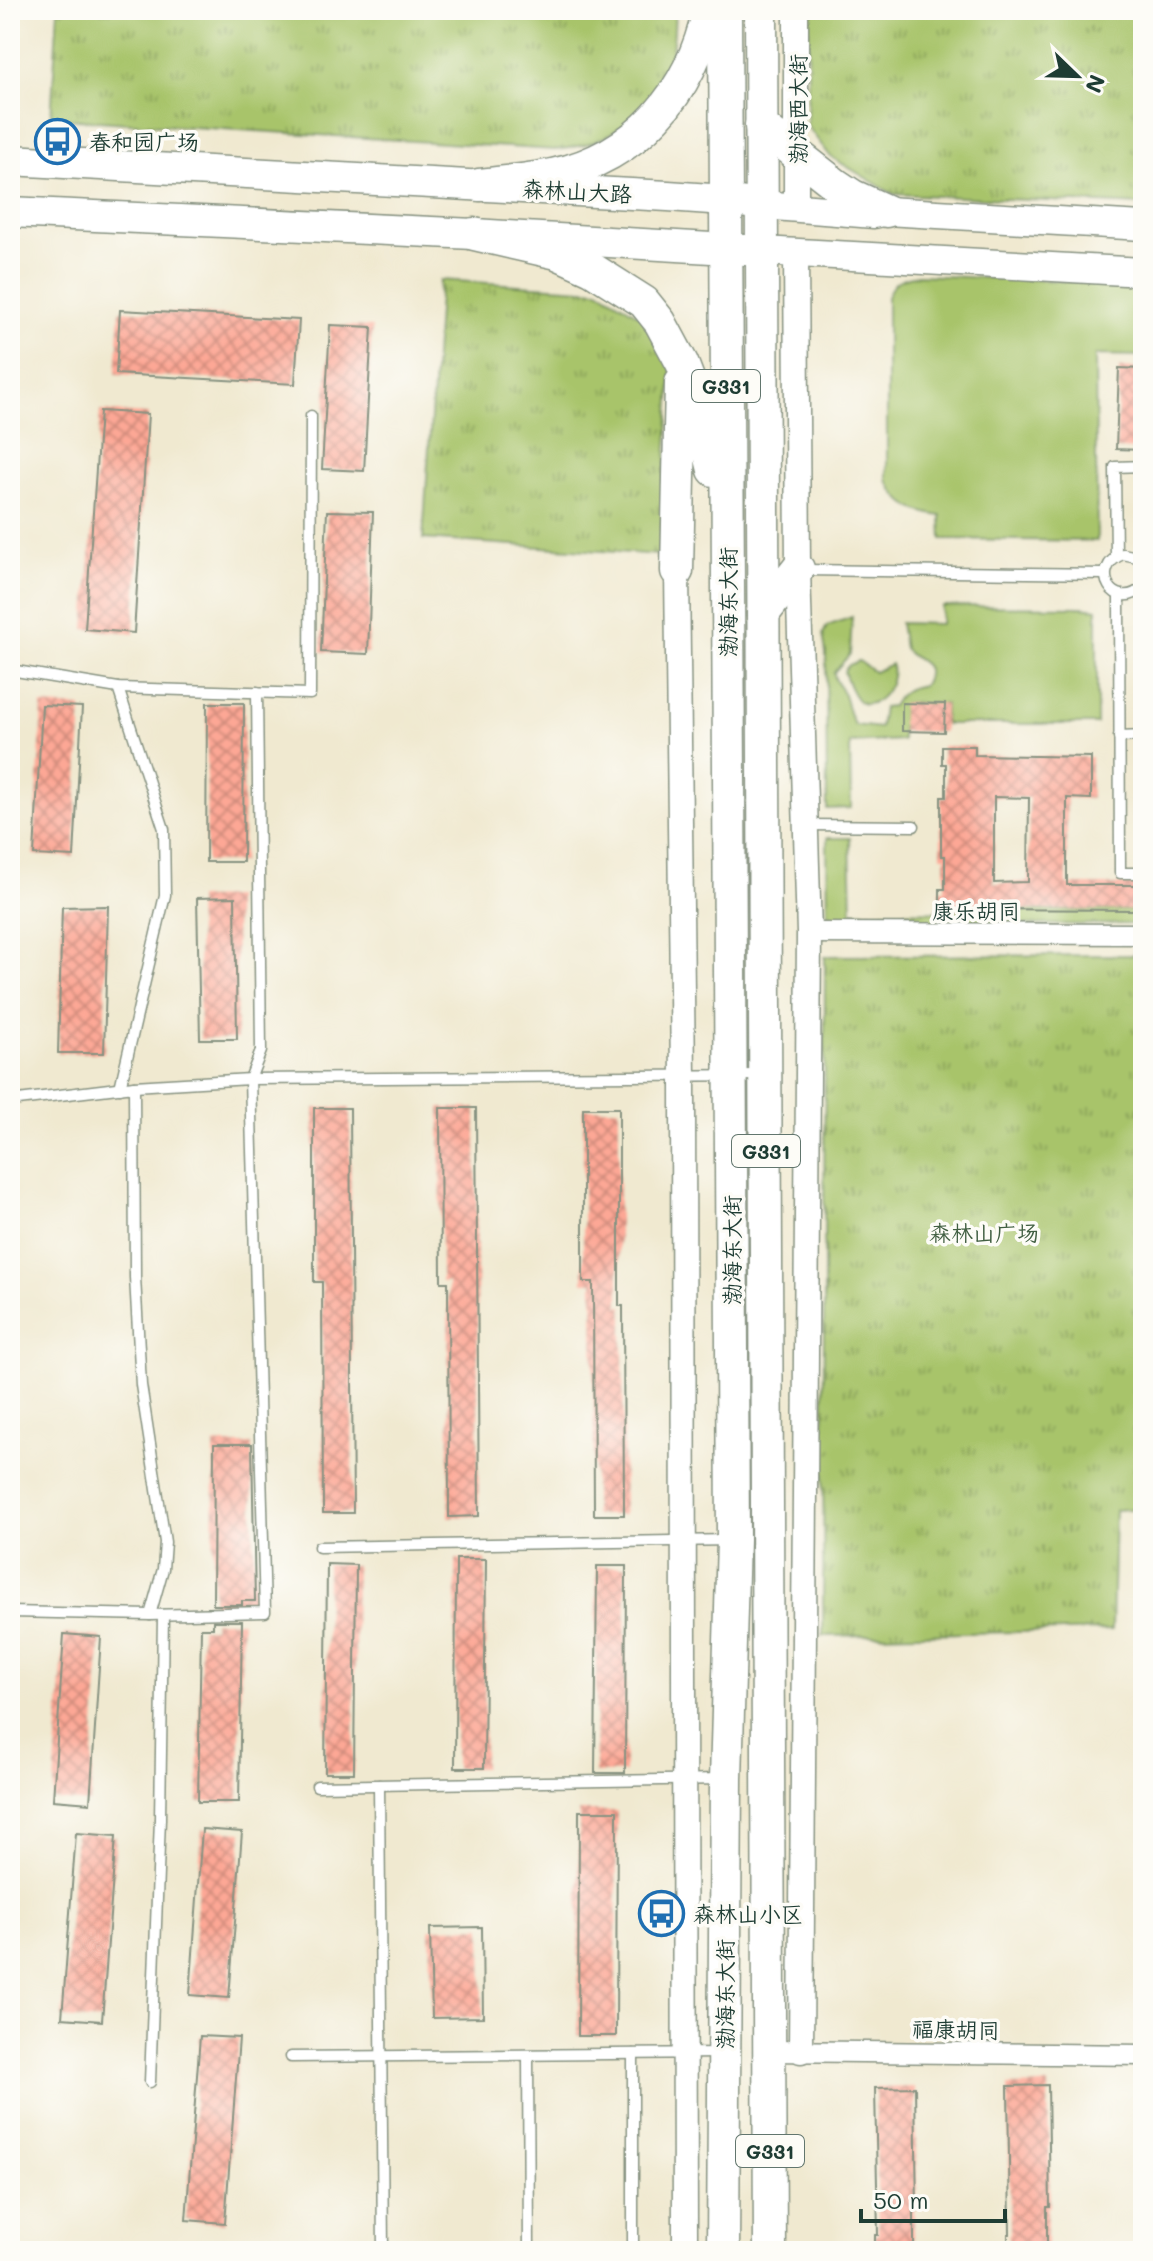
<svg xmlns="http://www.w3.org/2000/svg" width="1153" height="2261" font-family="Mali,'LXGW WenKai TC',sans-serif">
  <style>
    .grass { fill: #a8c46b; stroke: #648050; stroke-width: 2 }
    .park { fill: url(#park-tufts); stroke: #648050; stroke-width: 2 }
    .building { fill: url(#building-cross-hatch); fill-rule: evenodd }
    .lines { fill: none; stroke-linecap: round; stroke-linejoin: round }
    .service-casing { stroke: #889382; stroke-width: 13 }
    .minor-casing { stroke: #889382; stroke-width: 23 }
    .tertiary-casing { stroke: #889382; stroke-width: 27 }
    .secondary-casing { stroke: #889382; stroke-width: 31 }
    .primary-casing { stroke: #889382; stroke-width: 33 }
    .trunk-casing { stroke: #889382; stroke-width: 35 }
    .service { stroke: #fff; stroke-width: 10 }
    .minor { stroke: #fff; stroke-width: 20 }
    .tertiary { stroke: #fff; stroke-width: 24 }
    .secondary { stroke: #fff; stroke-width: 28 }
    .primary { stroke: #fff; stroke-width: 30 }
    .trunk { stroke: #fff; stroke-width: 32 }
    .labels { text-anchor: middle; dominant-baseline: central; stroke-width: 7; stroke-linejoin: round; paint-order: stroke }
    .shield { fill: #fdfcf7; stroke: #62766e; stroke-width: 2 }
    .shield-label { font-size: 20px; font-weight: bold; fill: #1f3d34 }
    .street-label { font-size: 22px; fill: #1f3d34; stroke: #fdfcf7 }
    .poi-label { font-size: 22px; fill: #1f3d34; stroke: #fdfcf7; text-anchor: start }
    .park-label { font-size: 22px; fill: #415f42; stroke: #fdfcf7 }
  </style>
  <defs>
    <pattern id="park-tufts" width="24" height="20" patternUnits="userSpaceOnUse" patternTransform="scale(2)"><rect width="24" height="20" fill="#a8c46b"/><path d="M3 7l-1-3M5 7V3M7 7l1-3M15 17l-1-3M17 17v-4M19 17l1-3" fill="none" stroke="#88a059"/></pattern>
    <pattern id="building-cross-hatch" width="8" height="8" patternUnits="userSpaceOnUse" patternTransform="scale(2)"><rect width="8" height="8" fill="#fda795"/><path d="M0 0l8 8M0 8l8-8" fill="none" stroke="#cc897a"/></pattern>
  </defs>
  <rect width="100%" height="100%" fill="#fdfcf7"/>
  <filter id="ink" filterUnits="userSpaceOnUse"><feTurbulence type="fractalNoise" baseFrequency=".0125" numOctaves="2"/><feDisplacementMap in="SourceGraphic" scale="16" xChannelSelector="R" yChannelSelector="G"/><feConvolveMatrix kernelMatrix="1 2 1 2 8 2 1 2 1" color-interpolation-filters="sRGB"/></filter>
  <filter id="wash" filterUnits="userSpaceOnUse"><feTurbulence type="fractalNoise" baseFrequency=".006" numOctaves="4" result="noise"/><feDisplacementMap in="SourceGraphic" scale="32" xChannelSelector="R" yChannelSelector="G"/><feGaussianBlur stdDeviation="1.8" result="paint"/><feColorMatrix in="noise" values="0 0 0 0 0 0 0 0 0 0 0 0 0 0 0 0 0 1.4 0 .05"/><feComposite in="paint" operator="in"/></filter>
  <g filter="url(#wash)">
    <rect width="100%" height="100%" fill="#f0e9d0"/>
    <!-- grass -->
    <g class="grass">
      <path d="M918,275L1143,284V356L1095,355L1097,541L942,539L941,516C913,512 901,505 887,480V297C893,280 901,278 918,275Z"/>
      <path d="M942,606L1081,607L1097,609V724H945V704L903,703L902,740L850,743L851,808L827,809L826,652L823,634L827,626L852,617L850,654L834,672C834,681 838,683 842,691C848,702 847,715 855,725L880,728L883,707L892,706C901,691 907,688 923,685C936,661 916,663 904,649L900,623L941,624Z"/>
      <path d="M859,661L874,672L891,664C898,680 879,709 862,703C854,700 846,679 844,671L849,665Z"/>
      <polygon points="827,838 850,838 852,912 1143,910 1143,924 828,926"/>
    </g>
    <!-- park -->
    <g class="park">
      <path d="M58,10H675C674,29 674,54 666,72C661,85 652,98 642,108C614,137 595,145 555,150L51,118Z"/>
      <polygon points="809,10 1143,10 1143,205 893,194 831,157 807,126"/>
      <polygon points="440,280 599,290 642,317 672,369 660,555 423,539"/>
      <polygon points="1143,955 1143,1508 1115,1510 1112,1630 823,1636 825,956"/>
    </g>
    <g id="blocks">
      <!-- building -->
      <g class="building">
        <polygon points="120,310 299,320 295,384 116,374"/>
        <polygon points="330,325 372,327 364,471 322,469"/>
        <polygon points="1119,368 1143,369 1143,450 1116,449"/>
        <polygon points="100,411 148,414 134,633 85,629"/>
        <polygon points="327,511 373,512 368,654 321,652"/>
        <polygon points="207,703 244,703 243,862 206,862"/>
        <polygon points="902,703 945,704 944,732 902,731"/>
        <polygon points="42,705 82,707 74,857 34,855"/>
        <path d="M942,746H975V755L1091,757V799L1067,798V885H1143V910L940,909V889H945V856H941V797H946V764H942ZM994,797L1029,798L1028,882L994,883Z"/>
        <polygon points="235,897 237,1039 200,1039 197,898"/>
        <polygon points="108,906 104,1053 58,1053 62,907"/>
        <polygon points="314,1108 350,1108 353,1513 323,1513 322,1282 314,1282"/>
        <polygon points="440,1108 476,1108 479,1516 449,1517 448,1282 441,1282"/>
        <polygon points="583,1108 619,1108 619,1306 623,1306 624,1515 594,1515 593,1282 583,1282"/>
        <polygon points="214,1444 252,1444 255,1601 242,1601 242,1605 213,1605"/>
        <polygon points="456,1559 486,1559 484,1768 455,1768"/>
        <polygon points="327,1564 356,1565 354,1773 325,1773"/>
        <polygon points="597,1566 626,1566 625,1773 595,1773"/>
        <polygon points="213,1621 242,1621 239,1802 198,1802 201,1628 213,1628"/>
        <polygon points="64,1634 101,1637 90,1803 53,1800"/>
        <polygon points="579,1811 617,1811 616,2036 578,2036"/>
        <polygon points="202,1829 242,1832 229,1998 190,1995"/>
        <polygon points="76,1833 116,1836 102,2021 62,2018"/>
        <polygon points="482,1927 483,2017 432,2018 430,1928"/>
        <polygon points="200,2036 239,2038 225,2223 186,2220"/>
        <polygon points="1048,2085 1050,2207 1047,2207 1047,2251 1008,2251 1008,2234 1010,2234 1008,2086"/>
        <polygon points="915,2087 917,2209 914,2209 914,2251 875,2251 875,2235 878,2235 875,2088"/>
      </g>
    </g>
  </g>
  <g filter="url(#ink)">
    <use href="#blocks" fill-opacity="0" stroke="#889382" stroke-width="2"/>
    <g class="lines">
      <defs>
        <g id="service">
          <polyline points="1116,557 1115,467 1143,466"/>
          <path d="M1143,563L1137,557L1123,554C1087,568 1115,614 1143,587"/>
          <polyline points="804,570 1105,574"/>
          <polyline points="1119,595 1120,873 1143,873"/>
          <polyline points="10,670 118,688 310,694 311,416"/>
          <polyline points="118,688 164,829 165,895 120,1088"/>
          <polyline points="1119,737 1143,736"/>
          <polyline points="807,825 914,826"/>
          <polyline points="134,1086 135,1277 141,1385 165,1542 163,1569 150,1615"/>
          <polyline points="10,1101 134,1086 250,1079 763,1075"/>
          <polyline points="319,1547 731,1540"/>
          <polyline points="10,1612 150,1615 265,1612 250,1079 261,1051 257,692"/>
          <polyline points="379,1785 383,2251"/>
          <polyline points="317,1786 723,1779"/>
          <polyline points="633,2054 633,2251"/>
          <polyline points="528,2055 529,2251"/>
          <polyline points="291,2057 722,2053"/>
          <polyline points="150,2082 160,1819 163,1615"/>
        </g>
        <g id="minor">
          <polyline points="809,933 1143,934"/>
          <polyline points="769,2051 1143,2055"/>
        </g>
        <g id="tertiary">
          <polyline points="796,208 796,10"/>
          <polyline points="796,252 798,569 809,933 801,2051"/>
          <polyline points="677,571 683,1076 685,2251"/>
        </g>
        <g id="secondary">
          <polyline points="762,205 874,214 886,211 1143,226"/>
          <polyline points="762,251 1143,272"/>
        </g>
        <g id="primary">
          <polyline points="10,160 668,196 725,200 762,205"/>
          <polyline points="10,212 474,234 762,251"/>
        </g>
        <g id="trunk">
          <polyline points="761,10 770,2251"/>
          <polyline points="761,126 835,184 853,196 886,211"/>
          <path d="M479,185C504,182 529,180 553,175C638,156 691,93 709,10"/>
          <polyline points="474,234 557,253 592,269 644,302 660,322 682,363 698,405 714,470"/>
          <polyline points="677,571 681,383"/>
          <polyline points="763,614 798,569"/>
          <polyline points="723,2251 726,1779 733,1540 725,10"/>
        </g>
      </defs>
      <!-- service casing -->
      <use href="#service" class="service-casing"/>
      <!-- minor casing -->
      <use href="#minor" class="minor-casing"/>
      <!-- tertiary casing -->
      <use href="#tertiary" class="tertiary-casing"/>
      <!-- secondary casing -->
      <use href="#secondary" class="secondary-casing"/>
      <!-- primary casing -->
      <use href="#primary" class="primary-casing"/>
      <!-- trunk casing -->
      <use href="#trunk" class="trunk-casing"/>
      <!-- service -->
      <use href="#service" class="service"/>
      <!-- minor -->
      <use href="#minor" class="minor"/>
      <!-- tertiary -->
      <use href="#tertiary" class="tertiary"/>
      <!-- secondary -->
      <use href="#secondary" class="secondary"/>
      <!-- primary -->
      <use href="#primary" class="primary"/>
      <!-- trunk -->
      <use href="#trunk" class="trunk"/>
    </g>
  </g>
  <!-- icons -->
  <defs>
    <symbol id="bus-ring" viewBox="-11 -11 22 22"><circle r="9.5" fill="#fdfcf7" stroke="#1f6fb2" stroke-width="1.5"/><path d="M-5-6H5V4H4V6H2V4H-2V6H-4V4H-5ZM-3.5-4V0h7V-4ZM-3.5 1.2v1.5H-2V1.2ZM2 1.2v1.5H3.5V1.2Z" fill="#1f6fb2"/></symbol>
  </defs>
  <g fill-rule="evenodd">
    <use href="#bus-ring" x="32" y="116" width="51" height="51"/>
    <use href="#bus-ring" x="636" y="1888" width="51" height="51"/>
  </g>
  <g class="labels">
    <!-- shield labels -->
    <g class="shield">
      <rect x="692" y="370" width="68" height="32" rx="6"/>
      <rect x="732" y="1135" width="68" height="32" rx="6"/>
      <rect x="736" y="2135" width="68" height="32" rx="6"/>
    </g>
    <g class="shield-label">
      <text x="726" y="386">G331</text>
      <text x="766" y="1151">G331</text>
      <text x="770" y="2151">G331</text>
    </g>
    <!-- street labels -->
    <g class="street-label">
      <text transform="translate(797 109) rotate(-90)">渤海西大街</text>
      <text transform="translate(577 191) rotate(3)">森林山大路</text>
      <text transform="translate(727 602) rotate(-90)">渤海东大街</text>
      <text x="976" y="910">康乐胡同</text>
      <text transform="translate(731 1250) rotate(-90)">渤海东大街</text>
      <text transform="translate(724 1994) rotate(-90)">渤海东大街</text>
      <text transform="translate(956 2029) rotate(1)">福康胡同</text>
    </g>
    <!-- poi labels -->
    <g class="poi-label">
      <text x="89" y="141">春和园广场</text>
      <text x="693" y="1913">森林山小区</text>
    </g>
    <!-- park labels -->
    <g class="park-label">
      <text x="984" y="1232">森林山广场</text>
    </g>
  </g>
  <!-- margin -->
  <rect width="1153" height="2261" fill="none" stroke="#fdfcf7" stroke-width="40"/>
  <!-- north arrow -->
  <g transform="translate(1077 76) rotate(113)" stroke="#fdfcf7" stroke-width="6" paint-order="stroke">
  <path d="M0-6L14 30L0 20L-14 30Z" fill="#1f3d34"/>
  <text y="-12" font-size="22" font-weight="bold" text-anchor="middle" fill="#1f3d34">N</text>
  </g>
  <!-- scale -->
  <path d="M861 2209v12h144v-12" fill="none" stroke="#1f3d34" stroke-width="4"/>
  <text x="873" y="2209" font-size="24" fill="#1f3d34" stroke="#fdfcf7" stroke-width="6" paint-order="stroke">50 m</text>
</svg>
